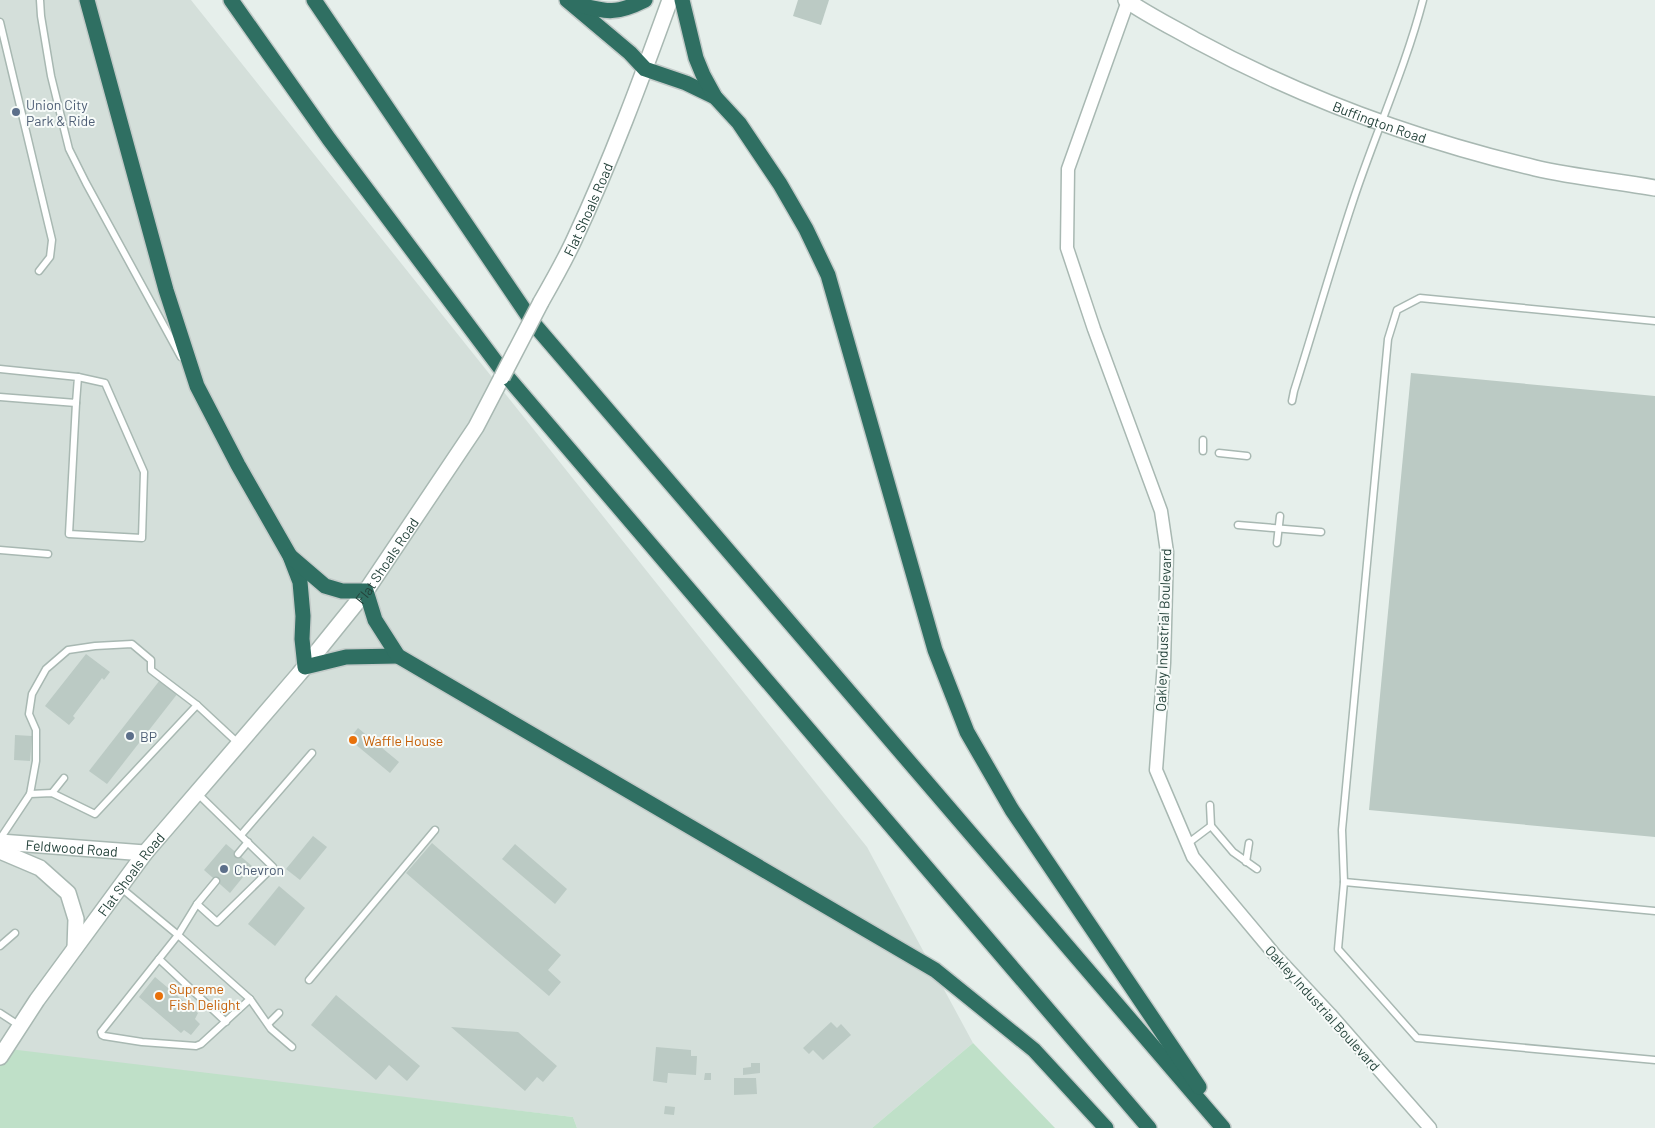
<svg xmlns="http://www.w3.org/2000/svg" width="1655" height="1128" font-family="Barlow,sans-serif">
  <style>
    .built { fill: #d4dfda }
    .green { fill: #bfe0c8 }
    .building { fill: #bbcac4 }
    .lines { fill: none; stroke-linecap: round; stroke-linejoin: round }
    .service-casing { stroke: #a8b8b2; stroke-width: 9 }
    .minor-casing { stroke: #a8b8b2; stroke-width: 15 }
    .tertiary-casing { stroke: #a8b8b2; stroke-width: 18 }
    .motorway-casing { stroke: #c2cac8; stroke-width: 18 }
    .service { stroke: #fff; stroke-width: 6 }
    .minor { stroke: #fff; stroke-width: 12 }
    .tertiary { stroke: #fff; stroke-width: 15 }
    .motorway { stroke: #2f6f62; stroke-width: 15 }
    .tertiary-bridge-casing { stroke: #a8b8b2; stroke-width: 18; stroke-linecap: butt }
    .tertiary-bridge { stroke: #fff; stroke-width: 15 }
    .service-dot { fill: #5c6f8a; stroke: #f7fbf9; stroke-width: 2 }
    .food-dot { fill: #e8710a; stroke: #f7fbf9; stroke-width: 2 }
    .labels { text-anchor: middle; dominant-baseline: central; stroke-width: 4; stroke-linejoin: round; paint-order: stroke }
    .service-label { font-size: 14px; fill: #4e5e75; stroke: #f7fbf9; text-anchor: start }
    .street-label { font-size: 14px; fill: #24423a; stroke: #f7fbf9 }
    .food-label { font-size: 14px; fill: #c56008; stroke: #f7fbf9; text-anchor: start }
  </style>
  <rect width="100%" height="100%" fill="#e6efeb"/>
  <!-- built -->
  <polygon class="built" points="0,0 191,0 867,847 973,1043 872,1128 577,1128 573,1117 0,1050"/>
  <!-- green -->
  <g class="green">
    <polygon points="973,1043 1055,1128 872,1128"/>
    <polygon points="1,1048 573,1117 577,1128 0,1128 0,1050"/>
  </g>
  <!-- building -->
  <g class="building">
    <polygon points="798,0 829,0 821,25 793,16"/>
    <polygon points="1411,373 1655,396 1655,837 1369,810"/>
    <polygon points="86,654 110,672 104,680 102,678 73,716 75,718 69,725 45,706"/>
    <polygon points="160,680 178,693 107,784 89,771"/>
    <polygon points="358,728 399,762 390,773 349,739"/>
    <polygon points="15,735 32,736 30,761 14,760"/>
    <polygon points="313,836 327,847 300,880 286,869"/>
    <polygon points="432,843 561,955 548,970 561,982 549,996 406,873"/>
    <polygon points="226,844 252,866 230,893 204,870"/>
    <polygon points="515,844 567,889 555,904 502,859"/>
    <polygon points="279,886 305,908 275,946 248,924"/>
    <polygon points="155,977 198,1013 195,1019 200,1024 191,1035 184,1030 181,1033 139,997"/>
    <polygon points="336,995 420,1066 407,1081 389,1065 376,1080 311,1025"/>
    <polygon points="831,1022 837,1028 841,1024 851,1035 823,1060 813,1050 809,1054 803,1048"/>
    <polygon points="451,1027 518,1032 557,1066 543,1082 537,1077 525,1091"/>
    <polygon points="656,1047 691,1050 691,1056 697,1056 696,1075 668,1073 667,1083 653,1081"/>
    <polygon points="751,1063 760,1063 760,1073 743,1075 743,1068 751,1067"/>
    <polygon points="705,1073 711,1073 711,1080 704,1080"/>
    <polygon points="734,1078 756,1078 757,1094 734,1095"/>
    <polygon points="665,1106 675,1107 674,1115 664,1114"/>
  </g>
  <g class="lines">
    <defs>
      <g id="service">
        <polyline points="40,0 41,16 51,76 69,149 86,183 181,357"/>
        <polyline points="0,22 52,240 50,257 39,271"/>
        <polyline points="1655,321 1420,298 1397,310 1388,339 1342,830 1344,882 1338,949 1417,1038 1655,1060"/>
        <polyline points="0,369 78,377 76,403 0,397"/>
        <path d="M1292,401L1294,391C1314,328 1332,264 1353,201C1375,134 1405,69 1423,0"/>
        <polyline points="76,403 69,534 142,538 144,472 105,383 78,377"/>
        <polyline points="1203,451 1203,440"/>
        <polyline points="1219,453 1247,456"/>
        <polyline points="1238,525 1321,532"/>
        <polyline points="1277,543 1280,516"/>
        <polyline points="0,550 48,554"/>
        <polyline points="52,793 64,778"/>
        <polyline points="197,793 273,867 217,922 197,904 178,935 101,1032 102,1035 104,1036 142,1042 196,1046 201,1044 250,999"/>
        <polyline points="30,794 36,761 36,730 29,714 32,694 46,669 68,650 95,646 132,644 151,660 151,670 197,705 239,744"/>
        <polyline points="1210,805 1211,826 1233,852 1257,869"/>
        <polyline points="241,835 312,753"/>
        <polyline points="0,839 30,794 52,793 95,814 197,705"/>
        <polyline points="1187,844 1211,826"/>
        <polyline points="238,854 248,842"/>
        <polyline points="1246,862 1249,843"/>
        <polyline points="1344,882 1655,911"/>
        <polyline points="120,887 178,935 250,999 271,1029 292,1047"/>
        <polyline points="197,904 216,881"/>
        <polyline points="0,946 15,933"/>
        <polyline points="159,959 226,1022"/>
        <polyline points="309,980 435,830"/>
        <polyline points="0,1013 20,1026"/>
        <polyline points="268,1024 279,1013"/>
      </g>
      <polyline id="minor" points="1128,1 1068,169 1067,248 1094,329 1161,511 1167,552 1164,663 1156,770 1193,857 1275,955 1330,1014 1430,1128"/>
      <g id="tertiary">
        <path id="s1" d="M1126,0C1148,15 1172,27 1195,40C1302,98 1417,140 1535,168C1574,177 1615,181 1655,188"/>
        <path id="s2" d="M541,302C553,281 565,260 575,238C611,161 641,80 670,0"/>
        <path id="s3" d="M0,842L145,853"/>
        <polyline points="0,851 40,868 68,893 76,919 75,948"/>
        <path id="s4" d="M0,1057L37,1000L145,853L299,674L366,591L476,427L502,377"/>
      </g>
      <g id="motorway">
        <polyline points="87,0 166,290 197,386 238,465 290,556 300,582 303,616 302,639 305,667 346,657 398,656"/>
        <polyline points="231,0 329,139 504,373 1149,1128"/>
        <polyline points="314,0 533,323 1223,1128"/>
        <polyline points="567,0 630,53 645,69 686,83 715,97"/>
        <polyline points="682,0 696,58 703,75 715,97 739,123 780,184 806,229 828,275 935,650 967,732 1012,810 1199,1087"/>
        <path d="M576,4C607,12 615,15 645,0"/>
        <polyline points="290,556 325,586 342,591 366,591 375,620 398,656 935,970 1034,1050 1106,1128"/>
      </g>
    </defs>
    <!-- service casing -->
    <use href="#service" class="service-casing"/>
    <!-- minor casing -->
    <use href="#minor" class="minor-casing"/>
    <!-- tertiary casing -->
    <use href="#tertiary" class="tertiary-casing"/>
    <!-- motorway casing -->
    <use href="#motorway" class="motorway-casing"/>
    <!-- service -->
    <use href="#service" class="service"/>
    <!-- minor -->
    <use href="#minor" class="minor"/>
    <!-- tertiary -->
    <use href="#tertiary" class="tertiary"/>
    <!-- motorway -->
    <use href="#motorway" class="motorway"/>
    <defs>
      <polyline id="tertiary-bridge" points="502,377 541,302"/>
    </defs>
    <!-- tertiary-bridge casing -->
    <use href="#tertiary-bridge" class="tertiary-bridge-casing"/>
    <!-- tertiary-bridge -->
    <use href="#tertiary-bridge" class="tertiary-bridge"/>
  </g>
  <!-- markers -->
  <g class="service-dot">
    <circle cx="16" cy="112" r="5"/>
    <circle cx="130" cy="736" r="5"/>
    <circle cx="224" cy="869" r="5"/>
  </g>
  <g class="food-dot">
    <circle cx="353" cy="740" r="5"/>
    <circle cx="159" cy="996" r="5"/>
  </g>
  <g class="labels">
    <!-- service labels -->
    <g class="service-label">
      <text x="26" y="104">Union City<tspan x="26" dy="16">Park &amp; Ride</tspan></text>
      <text x="140" y="736">BP</text>
      <text x="234" y="869">Chevron</text>
    </g>
    <!-- street labels -->
    <g class="street-label">
      <text stroke="none"><textPath href="#s1" startOffset="282">Buffington Road</textPath></text>
      <text stroke="none"><textPath href="#s2" startOffset="104">Flat Shoals Road</textPath></text>
      <text stroke="none"><textPath href="#s4" startOffset="630">Flat Shoals Road</textPath></text>
      <text transform="translate(1163 630) rotate(-88)">Oakley Industrial Boulevard</text>
      <text stroke="none"><textPath href="#s3" startOffset="72">Feldwood Road</textPath></text>
      <text stroke="none"><textPath href="#s4" startOffset="225">Flat Shoals Road</textPath></text>
      <text transform="translate(1323 1008) rotate(48)">Oakley Industrial Boulevard</text>
    </g>
    <!-- food labels -->
    <g class="food-label">
      <text x="363" y="740">Waffle House</text>
      <text x="169" y="988">Supreme<tspan x="169" dy="16">Fish Delight</tspan></text>
    </g>
  </g>
</svg>
